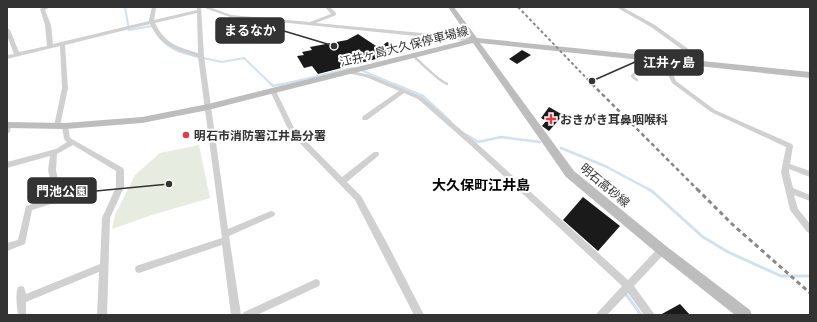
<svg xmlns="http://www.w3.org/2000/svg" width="817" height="322" font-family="'PT Sans Narrow','Noto Sans JP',sans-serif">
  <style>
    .green { fill: #e6ecdf }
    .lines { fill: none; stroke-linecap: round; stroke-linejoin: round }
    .stream-far2 { stroke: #cfe2ee; stroke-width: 2 }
    .stream-far1 { stroke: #cfe2ee; stroke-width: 2.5 }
    .stream { stroke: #cfe2ee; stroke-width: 3 }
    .building { fill: #1a1a1a }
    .lane { stroke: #d0d0d0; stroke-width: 2.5 }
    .street { fill: #d0d0d0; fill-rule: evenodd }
    .secondary { fill: #bdbdbd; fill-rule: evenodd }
    .rail-far2 { stroke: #888; stroke-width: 2; stroke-dasharray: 3 2.5; stroke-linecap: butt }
    .rail-far1 { stroke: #888; stroke-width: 2.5; stroke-dasharray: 4 3; stroke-linecap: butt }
    .rail { stroke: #888; stroke-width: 3; stroke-dasharray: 4.5 3.5; stroke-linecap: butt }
    .poi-dot { fill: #e63946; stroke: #fff; stroke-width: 1.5 }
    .labels { text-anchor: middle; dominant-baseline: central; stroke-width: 4; stroke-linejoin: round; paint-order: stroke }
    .street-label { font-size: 12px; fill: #333; stroke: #fff }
    .poi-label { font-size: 12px; font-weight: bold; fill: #333; stroke: #fff; text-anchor: start }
    .quarter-label { font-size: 14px; font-weight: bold; fill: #000; stroke: #fff }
    .leader { fill: none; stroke: #333; stroke-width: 1.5 }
    .callout-dot { fill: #333; stroke: #fff; stroke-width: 1.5 }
    .callout { fill: #333; stroke: #333; stroke-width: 1.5 }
    .callout-label { font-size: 13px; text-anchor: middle; font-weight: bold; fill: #fff }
  </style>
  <rect width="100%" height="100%" fill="#fff"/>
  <!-- green -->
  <polygon class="green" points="199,145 210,198 152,215 112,229 115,215 135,175 160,153"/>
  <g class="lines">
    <!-- stream-far2 -->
    <g class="stream-far2">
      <polyline points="110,7 122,7"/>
      <polyline points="125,7 129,30 152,26"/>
      <path d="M157,34C167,49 181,53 198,57"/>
      <polyline points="203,58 222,62 244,58 272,85"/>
      <polyline points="361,70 396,85"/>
      <polyline points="279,85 352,68 356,69"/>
    </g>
    <!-- stream-far1 -->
    <g class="stream-far1">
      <polyline points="271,84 273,86 283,84"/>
      <polyline points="394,84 423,96 451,122"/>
      <polyline points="467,135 478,142 501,137 540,142"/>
      <polyline points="561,148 605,166 650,190"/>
    </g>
    <!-- stream -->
    <g class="stream">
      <polyline points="648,189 653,192 703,237 728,252 781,276 810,276"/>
      <polyline points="625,293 641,315"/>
    </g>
  </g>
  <!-- building -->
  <g class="building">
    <polygon points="358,34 379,48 387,42 399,47 379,56 380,58 318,74 312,66 304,68 297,56 304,55 302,52 312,50 310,47 347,40"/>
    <polygon points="522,50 531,55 517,64 509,59"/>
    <polygon points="549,107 563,115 549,131 542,126 546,121 541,118"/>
    <polygon points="583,197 620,226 598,251 563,220"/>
    <polygon points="680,304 690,315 660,315"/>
  </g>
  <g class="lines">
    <!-- lane -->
    <g class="lane">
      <path d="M413,56C423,64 436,79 447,84"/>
      <polyline points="637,80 632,76 647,63 646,58"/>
    </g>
    <!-- street -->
    <g class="street">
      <path d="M43,7H50L45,10L51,25L53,44L149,21V20L152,7H156L154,20L197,10V7H201L204,56L228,229L271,211L274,212L275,214L274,216L229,236L241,315H231L222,245L139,273L136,272L135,269L136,266L139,265L222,238L198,57C176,50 161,47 150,24L65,45L68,88L60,126L57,128H55L54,126L62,88L60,46L7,59V55L14,54L7,36V28L10,30L19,52L47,46L45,25L40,9ZM197,13L198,53C178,47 165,44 155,23Z"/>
      <polygon points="202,7 209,7 231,15 310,22 331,14 325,7 330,7 336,13 336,15 316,23 475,38 478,40 475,42 230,17"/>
      <polygon points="616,7 622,7 655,25 698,56 702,64 699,66 697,65 694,58 651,27"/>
      <polygon points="664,58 667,60 676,81 715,110 792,144 793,146 790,164 810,171 810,177 789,169 789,172 793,188 810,195 810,201 794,195 798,209 810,224 810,233 807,232 790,210 781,172 786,147 711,112 672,83 661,60"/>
      <polygon points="348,70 370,75 422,97 472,139 628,280 659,247 662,246 665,247 666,250 665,253 634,286 655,315 644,315 628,293 607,315 596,315 598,312 622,286 468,143 418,99 404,93 367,120 363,120 362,118 363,116 399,91 366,77 346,73 345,72"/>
      <polygon points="273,89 276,91 295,130 342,177 374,152 378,152 379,154 378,156 347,182 361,196 388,245 424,315 414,315 355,200 290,133 270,91"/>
      <polygon points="7,123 10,123 11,125 10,132 7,134"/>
      <path d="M63,124H67L68,126L70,138L123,168L124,170V187L110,218L107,315H97L99,272L26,302V315H18C17,307 15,295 18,287L21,286L24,287L26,294L100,264L102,218L116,187V171L73,145L57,154L56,170L62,199L61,201L32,210L25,244L7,251V243L18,240L26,206L54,197L48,170L50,156L7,168V162L56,149L67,142L64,139L62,126Z"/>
      <polygon points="316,279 319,280 320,283 319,286 257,315 242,315 244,312"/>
    </g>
    <!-- secondary -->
    <polygon class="secondary" points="448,7 454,7 477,38 810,72 810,78 480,43 574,171 666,246 750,310 752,315 735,315 658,254 566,177 473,43 208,110 142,123 65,129 7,128 7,122 65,123 142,117 208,104 470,39"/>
    <!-- rail-far2 -->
    <polyline class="rail-far2" points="518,7 593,85"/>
    <!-- rail-far1 -->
    <polyline class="rail-far1" points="592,84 698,190"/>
    <!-- rail -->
    <polyline class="rail" points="697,189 732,224 810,293"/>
  </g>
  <!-- markers -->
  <g class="poi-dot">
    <path d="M549 113h4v4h4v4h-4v4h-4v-4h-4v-4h4z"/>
    <circle cx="186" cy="135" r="4"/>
  </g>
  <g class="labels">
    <!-- street labels -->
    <g class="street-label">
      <text transform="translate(404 46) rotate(-14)">江井ヶ島大久保停車場線</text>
      <text transform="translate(605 185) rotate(40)">明石高砂線</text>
    </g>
    <!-- poi labels -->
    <g class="poi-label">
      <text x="560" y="119">おきがき耳鼻咽喉科</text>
      <text x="194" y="135">明石市消防署江井島分署</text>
    </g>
    <!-- quarter labels -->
    <g class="quarter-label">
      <text x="481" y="185">大久保町江井島</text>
    </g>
  </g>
  <!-- callouts -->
  <path class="leader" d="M334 46L284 31M592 81L635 62M169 184L96 191"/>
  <g class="callout-dot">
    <circle cx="334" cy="46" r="4"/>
    <circle cx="592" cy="81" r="4"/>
    <circle cx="169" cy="184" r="4"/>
  </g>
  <g class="callout">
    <rect x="216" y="18" width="68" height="25" rx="4"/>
    <rect x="635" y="50" width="68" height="25" rx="4"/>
    <rect x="28" y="178" width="68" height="25" rx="4"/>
  </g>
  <g class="callout-label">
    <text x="250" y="35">まるなか</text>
    <text x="669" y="67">江井ヶ島</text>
    <text x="62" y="196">門池公園</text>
  </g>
  <!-- border -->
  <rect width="817" height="322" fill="none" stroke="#333333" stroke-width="16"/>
</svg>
